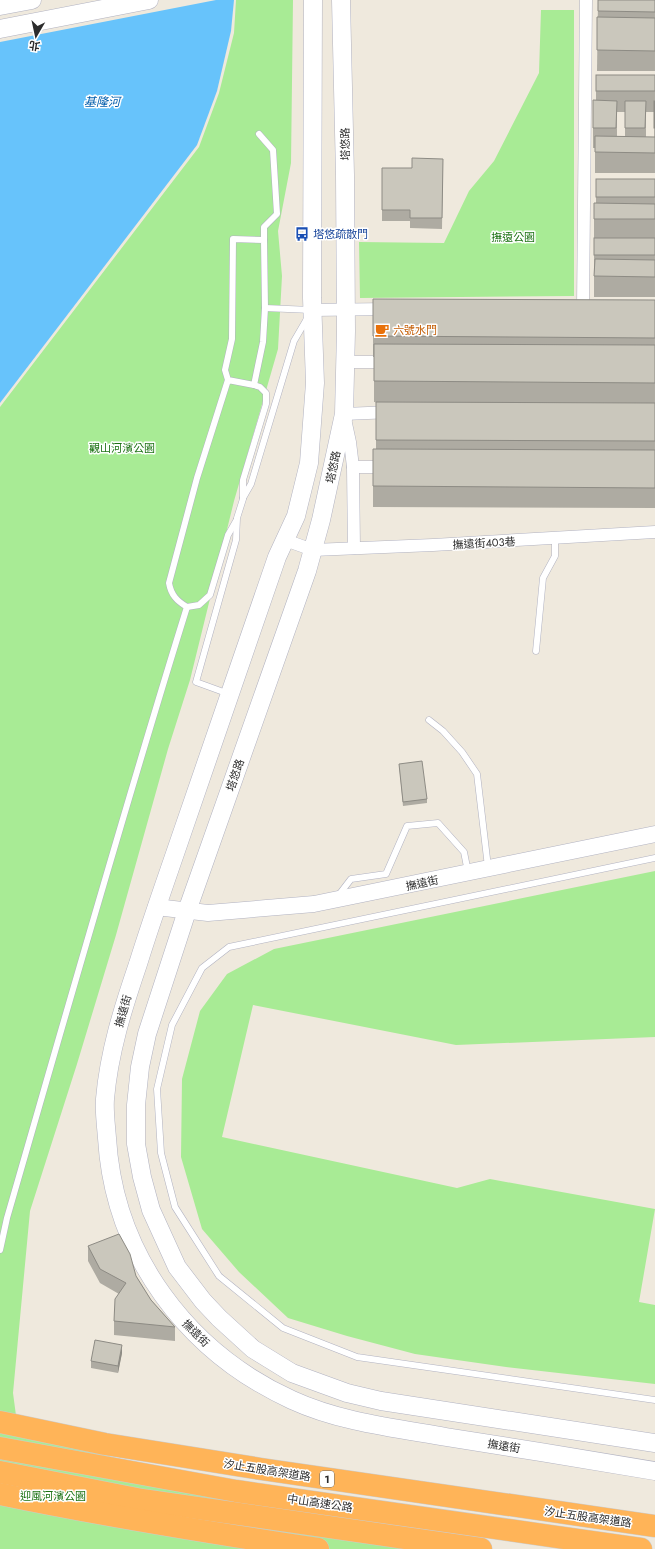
<svg xmlns="http://www.w3.org/2000/svg" width="655" height="1549" font-family="Jost,'Noto Sans TC',sans-serif">
  <style>
    .green { fill: #a8eb95 }
    .water { fill: #67c3fb }
    .pier { fill: #efe9dd }
    .lines { fill: none; stroke-linecap: round; stroke-linejoin: round }
    .service-casing { stroke: #b1b2c1; stroke-width: 7 }
    .minor-casing { stroke: #b1b2c1; stroke-width: 13 }
    .tertiary-casing { stroke: #b1b2c1; stroke-width: 17 }
    .secondary-casing { stroke: #b1b2c1; stroke-width: 19 }
    .motorway-casing { stroke: #ccc; stroke-width: 23 }
    .service { stroke: #fff; stroke-width: 6 }
    .minor { stroke: #fff; stroke-width: 12 }
    .tertiary { stroke: #fff; stroke-width: 16 }
    .secondary { stroke: #fff; stroke-width: 18 }
    .motorway { stroke: #ffb458; stroke-width: 22 }
    .wall { fill: #aeaba2; fill-rule: evenodd }
    .shaded-wall { fill: #8d8b84 }
    .building { fill: #cac7bc; stroke: #8d8b84 }
    .labels { text-anchor: middle; dominant-baseline: central; stroke-width: 3; stroke-linejoin: round; paint-order: stroke }
    .shield { fill: #fff; stroke: #6b6b6b; stroke-width: 1 }
    .shield-label { font-size: 10px; font-weight: bold; fill: #2c2c2c }
    .street-label { font-size: 11px; fill: #2c2c2c; stroke: #fff }
    .transit-label { font-size: 11px; fill: #164399; stroke: #fff; text-anchor: start }
    .park-label { font-size: 11px; fill: #1c7213; stroke: #fff }
    .food-label { font-size: 11px; fill: #c56008; stroke: #fff; text-anchor: start }
    .water-label { font-size: 12px; font-style: italic; fill: #005dac; stroke: #fff }
  </style>
  <rect width="100%" height="100%" fill="#efe9dd"/>
  <!-- green -->
  <g class="green">
    <polygon points="236,0 293,0 291,163 278,231 282,276 278,349 234,501 190,680 168,749 116,935 77,1064 30,1211 13,1393 17,1423 76,1448 483,1549 0,1549 0,407 199,147 219,93 234,33"/>
    <polygon points="541,10 574,10 574,296 360,298 359,242 444,243 469,191 494,161 539,73"/>
    <polygon points="655,871 655,1037 456,1045 253,1005 222,1137 457,1188 490,1179 655,1209 639,1302 655,1305 655,1384 506,1367 415,1354 347,1336 288,1318 239,1272 202,1229 181,1157 182,1079 200,1011 227,974 274,949"/>
  </g>
  <!-- water -->
  <polygon class="water" points="0,0 234,0 231,31 217,91 197,145 0,403"/>
  <!-- pier -->
  <polygon class="pier" points="0,0 216,0 0,42"/>
  <g class="lines">
    <defs>
      <g id="service">
        <polyline points="259,134 273,150 277,214 264,227 264,240"/>
        <polyline points="265,308 311,310"/>
        <polyline points="243,498 251,484 294,341 308,317"/>
        <polyline points="187,607 199,605 210,595 228,535 236,521"/>
        <polyline points="536,651 543,578 555,556 555,539"/>
        <polyline points="229,694 196,682 236,540 237,518 243,499 243,480 266,404 266,393 260,387 254,385"/>
        <polyline points="429,720 443,731 462,752 477,774 488,867"/>
        <polyline points="655,858 229,947 202,968 172,1025 157,1089 161,1153 175,1207 219,1276 283,1328 357,1357 655,1400"/>
        <polyline points="338,896 351,879 386,874 407,826 438,823 464,852 468,872"/>
        <path d="M0,1250L7,1218C66,1014 124,809 187,607C177,601 171,595 169,583L197,478L228,380L225,370L232,339L233,239L264,240L265,308L263,342L254,385L228,380"/>
      </g>
      <g id="minor">
        <polyline points="583,308 586,0"/>
        <polyline points="312,310 388,309"/>
        <polyline points="346,362 390,362"/>
        <polyline points="353,467 390,467"/>
        <polyline points="285,540 313,550 433,545 655,532"/>
        <polyline points="354,548 353,467 350,442 344,414 392,412"/>
      </g>
      <polyline id="tertiary" points="156,907 208,913 314,904 655,834"/>
      <g id="secondary">
        <path d="M313,0L312,298L315,383L309,463L296,516L277,557C245,651 213,745 180,839C166,880 151,922 138,964C123,1008 109,1052 105,1099C104,1111 106,1125 107,1138C114,1255 187,1352 292,1400C340,1422 394,1428 446,1437C516,1448 585,1459 655,1471"/>
        <polyline points="341,0 345,175 346,331 344,414 321,520 307,571 187,911 147,1034 140,1067 136,1105 136,1144 142,1177 151,1210 177,1267 203,1301 219,1318 253,1349 292,1373 347,1393 381,1401 655,1443"/>
        <polyline points="0,6 32,0"/>
        <polyline points="0,29 149,0"/>
      </g>
      <g id="motorway">
        <polyline points="0,1422 105,1444 261,1469 655,1526"/>
        <polyline points="0,1448 236,1491 641,1549"/>
        <polyline points="0,1472 142,1500 481,1549"/>
        <path d="M0,1494C105,1516 212,1533 318,1549"/>
      </g>
    </defs>
    <!-- service casing -->
    <use href="#service" class="service-casing"/>
    <!-- minor casing -->
    <use href="#minor" class="minor-casing"/>
    <!-- tertiary casing -->
    <use href="#tertiary" class="tertiary-casing"/>
    <!-- secondary casing -->
    <use href="#secondary" class="secondary-casing"/>
    <!-- motorway casing -->
    <use href="#motorway" class="motorway-casing"/>
    <!-- service -->
    <use href="#service" class="service"/>
    <!-- minor -->
    <use href="#minor" class="minor"/>
    <!-- tertiary -->
    <use href="#tertiary" class="tertiary"/>
    <!-- secondary -->
    <use href="#secondary" class="secondary"/>
    <!-- motorway -->
    <use href="#motorway" class="motorway"/>
  </g>
  <!-- wall -->
  <g class="wall">
    <polygon points="598,0 655,0 655,71 597,71"/>
    <path d="M596,75H655V173H595V148H593V100H596ZM617,112H625V137L617,136ZM646,112H654V137H646Z"/>
    <polygon points="443,159 442,229 410,228 410,221 382,221 382,168 412,168"/>
    <polygon points="596,179 655,179 655,297 594,297 594,203 596,203"/>
    <polygon points="373,299 655,300 655,508 373,507 373,449 376,449 376,402 557,403 374,402 374,357 373,357"/>
    <polygon points="399,764 427,799 427,803 403,806"/>
    <polygon points="88,1246 136,1276 151,1300 175,1327 175,1341 114,1335 114,1321 119,1294 100,1283 88,1261"/>
    <polygon points="122,1353 118,1373 91,1368 91,1361"/>
  </g>
  <!-- shaded-wall -->
  <polygon class="shaded-wall" points="122,1345 122,1353 118,1373 118,1366"/>
  <!-- building -->
  <g class="building">
    <polygon points="598,0 655,0 655,12 598,11"/>
    <polygon points="597,17 655,18 655,51 597,50"/>
    <rect x="596" y="75" width="59" height="16"/>
    <polygon points="593,100 617,101 616,128 593,128"/>
    <polygon points="625,101 646,101 645,128 625,128"/>
    <rect x="654" y="101" width="1" height="27"/>
    <polygon points="595,136 655,137 655,153 595,152"/>
    <polygon points="412,158 443,159 442,218 410,218 410,210 382,210 382,168 412,168"/>
    <rect x="596" y="179" width="59" height="18"/>
    <polygon points="594,203 655,204 655,219 594,219"/>
    <rect x="594" y="238" width="61" height="17"/>
    <polygon points="595,259 655,260 655,277 594,276"/>
    <polygon points="373,299 655,300 655,338 373,336"/>
    <polygon points="374,344 655,345 655,383 374,381"/>
    <polygon points="376,402 655,403 655,441 376,440"/>
    <polygon points="373,449 655,450 655,488 373,486"/>
    <polygon points="422,761 427,799 403,802 399,764"/>
    <polygon points="119,1234 130,1254 136,1276 151,1300 175,1327 114,1321 115,1299 126,1283 100,1269 88,1246"/>
    <polygon points="95,1340 122,1345 118,1366 91,1361"/>
  </g>
  <!-- icons -->
  <defs>
    <symbol id="bus-bare" viewBox="-9 -9 18 18"><path d="M-5-6H5V4H4V6H2V4H-2V6H-4V4H-5ZM-3.5-4V0h7V-4ZM-3.5 1.2v1.5H-2V1.2ZM2 1.2v1.5H3.5V1.2Z" fill="#1a4fb4" stroke="#fff" stroke-width="2.5" paint-order="stroke"/></symbol>
    <symbol id="cafe-bare" viewBox="-9 -9 18 18"><path d="M-5.5-4.5H6V0H3Q3 3.5 0 3.5H-2.5Q-5.5 3.5-5.5 0ZM3-3.2v2h1.7v-2ZM-6 4.5H4V6H-6Z" fill="#e8710a" stroke="#fff" stroke-width="2.5" paint-order="stroke"/></symbol>
  </defs>
  <g fill-rule="evenodd">
    <use href="#bus-bare" x="292" y="224" width="20" height="20"/>
    <use href="#cafe-bare" x="372" y="320" width="20" height="20"/>
  </g>
  <g class="labels">
    <!-- shield labels -->
    <rect class="shield" x="320" y="1471" width="14" height="16" rx="3"/>
    <g class="shield-label">
      <text x="327" y="1479">1</text>
    </g>
    <!-- street labels -->
    <g class="street-label">
      <text transform="translate(345 144) rotate(-91)">塔悠路</text>
      <text transform="translate(333 467) rotate(-78)">塔悠路</text>
      <text transform="translate(484 543) rotate(-3)">撫遠街403巷</text>
      <text transform="translate(235 775) rotate(-71)">塔悠路</text>
      <text transform="translate(422 883) rotate(-12)">撫遠街</text>
      <text transform="translate(123 1011) rotate(-74)">撫遠街</text>
      <text transform="translate(196 1333) rotate(45)">撫遠街</text>
      <text transform="translate(504 1446) rotate(9)">撫遠街</text>
      <text transform="translate(267 1470) rotate(9)">汐止五股高架道路</text>
      <text transform="translate(320 1503) rotate(8)">中山高速公路</text>
      <text transform="translate(588 1517) rotate(8)">汐止五股高架道路</text>
    </g>
    <!-- transit labels -->
    <g class="transit-label">
      <text x="313" y="234">塔悠疏散門</text>
    </g>
    <!-- park labels -->
    <g class="park-label">
      <text x="513" y="237">撫遠公園</text>
      <text x="122" y="448">觀山河濱公園</text>
      <text x="53" y="1496">迎風河濱公園</text>
    </g>
    <!-- food labels -->
    <g class="food-label">
      <text x="393" y="330">六號水門</text>
    </g>
    <!-- water labels -->
    <g class="water-label">
      <text x="102" y="102">基隆河</text>
    </g>
  </g>
  <!-- north arrow -->
  <g transform="translate(36 36) rotate(189)" stroke="#ffffff" stroke-width="3" paint-order="stroke">
  <path d="M0-3L7 15L0 10L-7 15Z" fill="#2c2c2c"/>
  <text y="-6" font-size="11" font-weight="bold" text-anchor="middle" fill="#2c2c2c">北</text>
  </g>
</svg>
